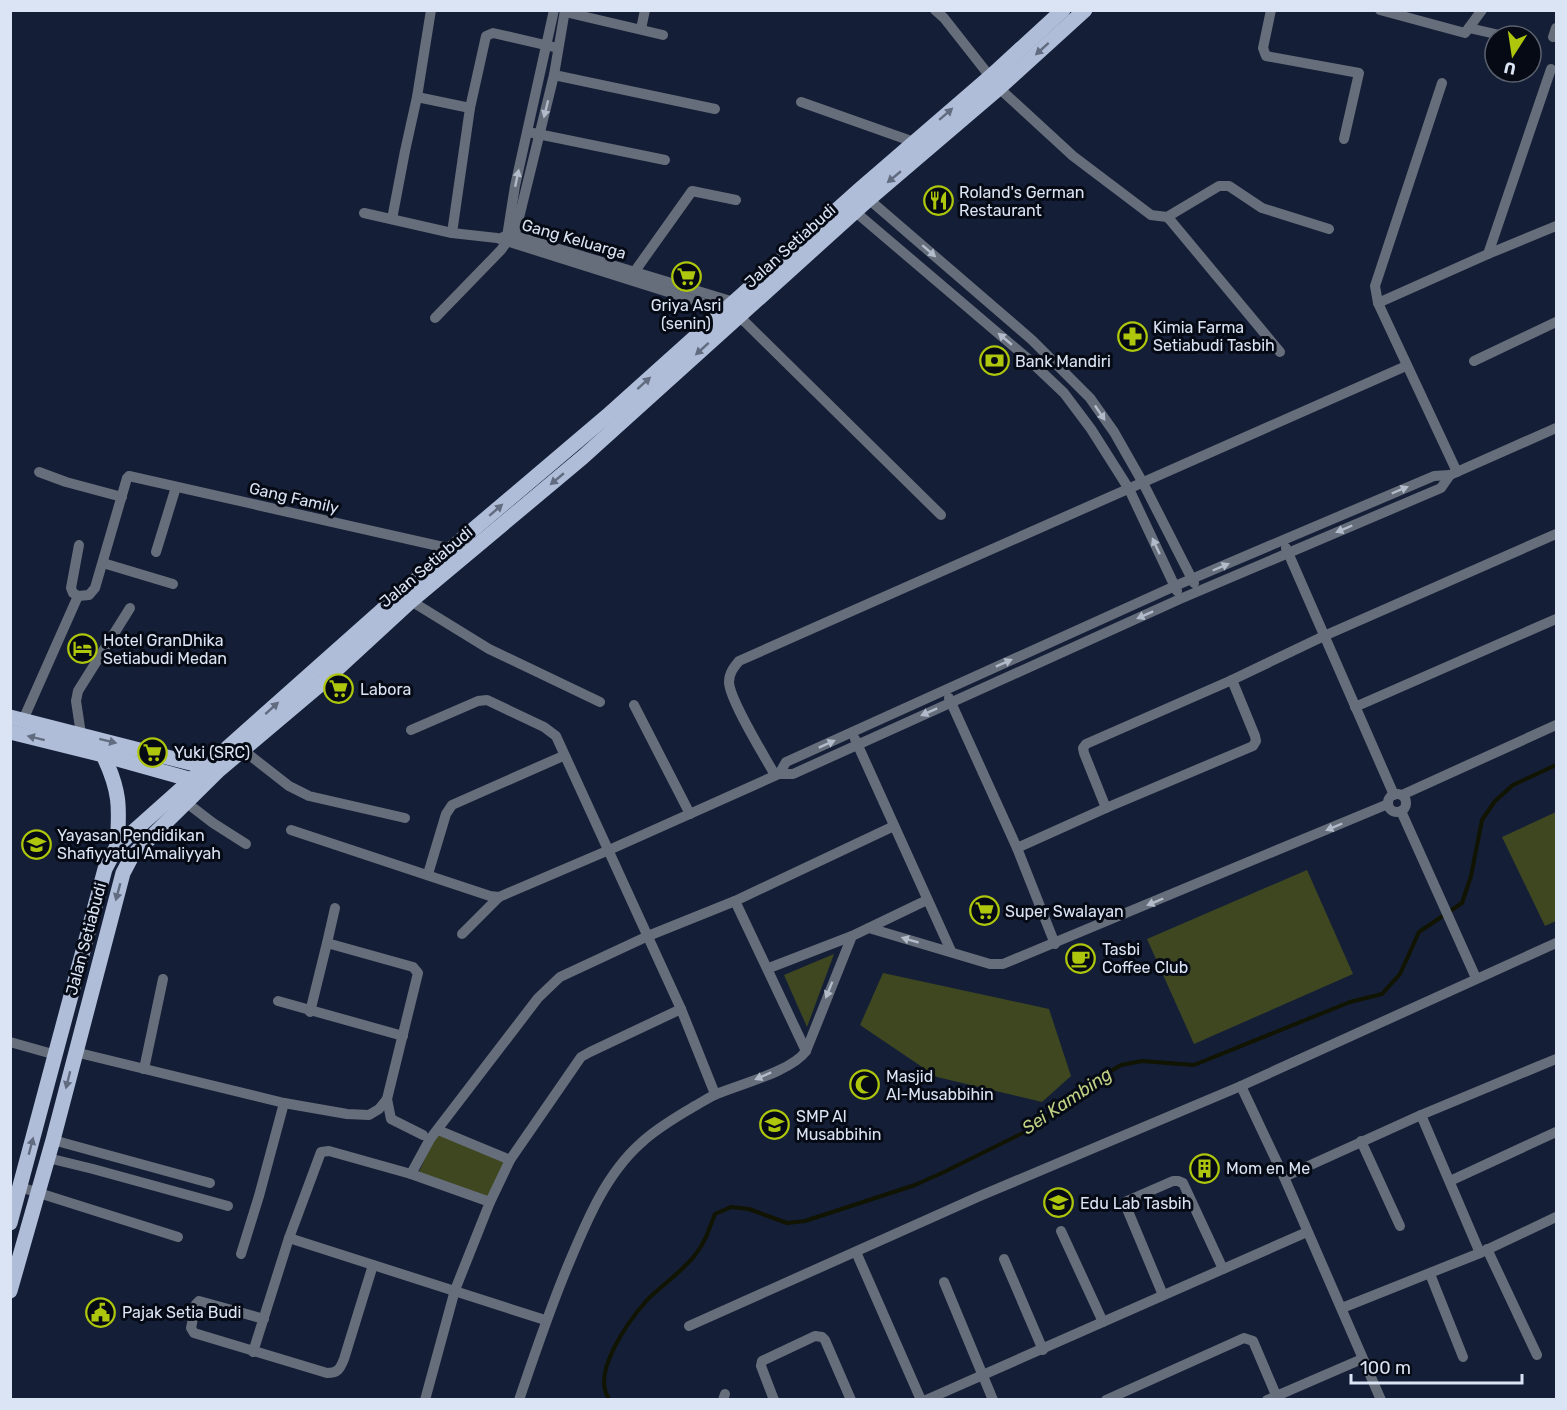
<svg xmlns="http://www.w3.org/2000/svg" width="1567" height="1410" font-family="Rubik,sans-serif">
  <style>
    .green { fill: #3f4720 }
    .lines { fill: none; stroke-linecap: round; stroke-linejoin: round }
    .stream { stroke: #101400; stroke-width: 4 }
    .street { stroke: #676e7b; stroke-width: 10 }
    .primary { stroke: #afbdd8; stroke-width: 15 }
    .oneway { fill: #626c80 }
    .oneway2 { fill: #b2bbca }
    .labels { text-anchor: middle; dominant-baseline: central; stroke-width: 6; stroke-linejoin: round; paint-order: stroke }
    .poi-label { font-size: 16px; fill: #dbe4f4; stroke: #050a14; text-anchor: start }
    .street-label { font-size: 16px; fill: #dbe4f4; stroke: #050a14 }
    .water-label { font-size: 18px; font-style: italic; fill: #c1d184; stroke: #050a14 }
  </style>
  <rect width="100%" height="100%" fill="#141f37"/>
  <!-- green -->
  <g class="green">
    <polygon points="1556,812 1556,921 1545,926 1502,837"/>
    <polygon points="1307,870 1353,974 1194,1044 1147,939"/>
    <polygon points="834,954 807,1027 784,975"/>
    <polygon points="883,973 1049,1009 1071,1076 1042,1102 937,1077 860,1025"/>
    <polygon points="437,1132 507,1160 490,1199 418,1174"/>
  </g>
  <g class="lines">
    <!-- stream -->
    <path class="stream" d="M610,1400C589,1374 630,1319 648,1299C663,1284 682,1272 695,1255C705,1243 709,1229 715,1214L731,1207L749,1209L787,1223L805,1221L915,1185L944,1172L1041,1124L1061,1101L1121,1065L1142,1061L1194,1065L1350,1002L1382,994L1400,974L1419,932L1462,903L1471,876L1482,820L1495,801L1513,785L1556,765"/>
    <!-- street -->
    <g class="street">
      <polyline points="935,10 944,18 999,88 1073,156 1151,215 1167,217 1171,221 1280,352"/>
      <polyline points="1271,10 1263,48 1266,56 1359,73 1344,139"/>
      <polyline points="1380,10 1465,33 1482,10"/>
      <polyline points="565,12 663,35"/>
      <polyline points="1469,28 1504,36"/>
      <polyline points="641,29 645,10"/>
      <polyline points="1553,37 1556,28"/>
      <polyline points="554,75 715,109"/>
      <polyline points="1442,83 1375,286 1378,303 1457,472"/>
      <polyline points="417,97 431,10"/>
      <polyline points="801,102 914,142"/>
      <polyline points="533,133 665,160"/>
      <polyline points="865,196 1032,340 1090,398 1114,432 1143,483 1194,583"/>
      <polyline points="852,209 1026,357 1064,393 1091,429 1129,489 1177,591"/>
      <polyline points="364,213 452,233 497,238 725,310 745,322 941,515"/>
      <polyline points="1167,217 1219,186 1229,186 1262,208 1329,229"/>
      <polyline points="392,219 405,151 417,97 470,108"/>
      <polyline points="452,233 470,108 486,36 493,33 558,48"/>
      <polyline points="503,237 516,236 734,302 736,306"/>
      <polyline points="513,242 554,75 565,10"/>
      <polyline points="1488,254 1551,69"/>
      <polyline points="630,278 692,191 736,200"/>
      <polyline points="1378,303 1488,254 1556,226"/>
      <polyline points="435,318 501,250 506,243 515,186 554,10"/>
      <polyline points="1474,361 1556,322"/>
      <polyline points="39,472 66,482 122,497"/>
      <polyline points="1286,548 1394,795"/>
      <polyline points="156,552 176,487"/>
      <polyline points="103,563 173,584"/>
      <polyline points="78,596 89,595 95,588 127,478 129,476 452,549"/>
      <polyline points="411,601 489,649 600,702"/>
      <polyline points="949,698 1017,848 1055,944"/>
      <polyline points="634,705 690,814"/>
      <polyline points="1355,707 1556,619"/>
      <polyline points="23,720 78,596 73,593 71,588 79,545"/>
      <polyline points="411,730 478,701 487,700 544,727 556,736 681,1009 715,1094"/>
      <polyline points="81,734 76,701 78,691 130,608"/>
      <polyline points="855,739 951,951"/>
      <polyline points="243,750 289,786 309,796 405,818"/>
      <polyline points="779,774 786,762 1175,586 1434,476 1450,475 1556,428"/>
      <path d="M775,775C765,757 729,699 729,682C729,673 734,667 739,661L1406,366"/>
      <circle cx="1397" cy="803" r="9"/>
      <polyline points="1402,795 1556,725"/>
      <polyline points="183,800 213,823 246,844"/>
      <polyline points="1106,808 1084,753 1083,748 1086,744 1232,680 1324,636 1556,534"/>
      <polyline points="1401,811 1476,978"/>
      <polyline points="291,830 490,896 499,897 609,850 779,774 793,774 1180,599 1441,488 1450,475"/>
      <polyline points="1017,848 1106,808 1253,746 1256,741 1255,736 1232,680"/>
      <polyline points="428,874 446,814 452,805 563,756"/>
      <polyline points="735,901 806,1051"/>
      <polyline points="869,928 990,964 1003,964 1388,804"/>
      <polyline points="462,934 499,897"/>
      <polyline points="769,968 852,936 927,900"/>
      <polyline points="278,1001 403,1036"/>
      <polyline points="310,1012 327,943"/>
      <polyline points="10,1042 56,1055"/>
      <polyline points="75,1052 284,1103 347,1114 369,1115 379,1109 387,1099 418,973 413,967 327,943 335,908"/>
      <polyline points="144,1069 163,979"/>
      <polyline points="1241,1086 1284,1177 1381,1400"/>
      <polyline points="387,1099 391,1119 423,1135"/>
      <polyline points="1421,1115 1480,1253"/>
      <polyline points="438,1130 510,1160"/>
      <polyline points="53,1140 210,1183"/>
      <polyline points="1361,1141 1400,1226"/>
      <polyline points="48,1158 93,1169 228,1206"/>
      <polyline points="411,1174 430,1139 538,998 560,977 648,936 735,901 894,826"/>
      <polyline points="1284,1177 1421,1115 1556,1059"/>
      <polyline points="1450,1181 1556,1132"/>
      <polyline points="20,1187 178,1237"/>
      <polyline points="1061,1231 1103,1322"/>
      <polyline points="289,1238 545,1320"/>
      <polyline points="1487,1249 1537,1355"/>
      <polyline points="856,1252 921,1400"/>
      <polyline points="241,1254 259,1196 284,1103"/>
      <polyline points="1004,1259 1043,1350"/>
      <polyline points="1430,1274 1463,1357"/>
      <polyline points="944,1282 993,1400"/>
      <polyline points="1163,1295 1125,1204 1127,1201 1173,1181 1178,1181 1183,1183 1223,1269"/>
      <polyline points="1342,1308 1480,1253 1556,1217"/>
      <path d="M264,1319L199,1301L196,1304L191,1328L194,1333L327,1373C338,1373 340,1369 344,1359L373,1265"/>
      <polyline points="689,1326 980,1196 1241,1086 1556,943"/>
      <polyline points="253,1352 289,1238 321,1152 329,1151 411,1174 490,1202"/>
      <polyline points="425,1400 455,1290 490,1202 510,1160 581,1057 590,1052 681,1009"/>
      <path d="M519,1400C535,1353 550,1308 569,1263C587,1220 606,1174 641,1143C657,1128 675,1118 693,1107C701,1103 709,1097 717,1094C741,1084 792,1071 806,1051L852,936"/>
      <polyline points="723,1400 725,1394"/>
      <polyline points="774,1400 761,1366 762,1361 815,1336 822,1337 825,1340 851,1400"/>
      <polyline points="926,1400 1307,1232"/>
      <polyline points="1106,1400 1244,1338 1253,1341 1276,1395"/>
      <polyline points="1267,1400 1362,1359"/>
    </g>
    <!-- primary -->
    <g class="primary">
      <polyline points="10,717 214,769"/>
      <polyline points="10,732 103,755 196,781"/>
      <path d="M103,755C120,790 120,807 117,846"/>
      <polyline points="10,1223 105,869 117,846 462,539 607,416 859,190 990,77 1063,10"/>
      <polyline points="10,1291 53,1140 123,873 132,856 219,770 322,683 411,601 583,457 869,199 999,88 1085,10"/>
    </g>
  </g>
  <!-- one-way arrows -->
  <defs><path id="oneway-solid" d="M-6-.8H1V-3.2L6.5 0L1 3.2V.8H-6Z" transform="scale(1.5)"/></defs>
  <g class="oneway">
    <use href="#oneway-solid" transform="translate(1042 49) rotate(138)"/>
    <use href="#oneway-solid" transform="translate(946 114) rotate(-41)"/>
    <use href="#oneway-solid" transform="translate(894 177) rotate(140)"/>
    <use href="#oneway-solid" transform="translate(702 349) rotate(138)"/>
    <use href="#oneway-solid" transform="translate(644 383) rotate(-42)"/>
    <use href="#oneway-solid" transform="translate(557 479) rotate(140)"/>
    <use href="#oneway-solid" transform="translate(496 510) rotate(-41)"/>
    <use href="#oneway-solid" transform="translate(272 708) rotate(-42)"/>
    <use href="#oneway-solid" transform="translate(36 738) rotate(-166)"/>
    <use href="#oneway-solid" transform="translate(108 741) rotate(14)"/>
    <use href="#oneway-solid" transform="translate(118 892) rotate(105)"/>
    <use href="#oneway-solid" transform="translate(68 1080) rotate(104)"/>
    <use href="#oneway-solid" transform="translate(31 1146) rotate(-75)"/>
  </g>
  <g class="oneway2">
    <use href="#oneway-solid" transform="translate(546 109) rotate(104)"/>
    <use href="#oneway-solid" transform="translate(517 178) rotate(-78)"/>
    <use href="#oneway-solid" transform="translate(929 251) rotate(41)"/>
    <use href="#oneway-solid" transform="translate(1005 339) rotate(-140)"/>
    <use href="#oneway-solid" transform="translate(1100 413) rotate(56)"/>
    <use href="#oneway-solid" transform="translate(1400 490) rotate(-23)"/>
    <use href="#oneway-solid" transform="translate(1344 529) rotate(157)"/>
    <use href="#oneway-solid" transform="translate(1156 546) rotate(-115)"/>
    <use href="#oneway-solid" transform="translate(1221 567) rotate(-23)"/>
    <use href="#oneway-solid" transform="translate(1145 615) rotate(156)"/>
    <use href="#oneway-solid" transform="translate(1004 663) rotate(-24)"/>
    <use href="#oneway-solid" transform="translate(929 712) rotate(156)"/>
    <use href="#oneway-solid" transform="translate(827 744) rotate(-24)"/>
    <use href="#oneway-solid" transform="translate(1334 827) rotate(157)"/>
    <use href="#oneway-solid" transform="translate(1155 902) rotate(157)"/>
    <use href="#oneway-solid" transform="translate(910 940) rotate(-164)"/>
    <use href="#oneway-solid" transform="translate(829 990) rotate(112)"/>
    <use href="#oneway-solid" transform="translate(763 1076) rotate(156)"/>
  </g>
  <!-- icons -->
  <defs>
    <symbol id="restaurant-ring" viewBox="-11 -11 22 22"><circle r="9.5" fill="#050a14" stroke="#aec60c" stroke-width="1.5"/><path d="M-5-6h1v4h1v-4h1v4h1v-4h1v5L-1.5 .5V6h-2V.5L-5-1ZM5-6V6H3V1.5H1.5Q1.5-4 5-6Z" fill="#aec60c"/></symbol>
    <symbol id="supermarket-ring" viewBox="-11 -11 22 22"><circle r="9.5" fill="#050a14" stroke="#aec60c" stroke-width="1.5"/><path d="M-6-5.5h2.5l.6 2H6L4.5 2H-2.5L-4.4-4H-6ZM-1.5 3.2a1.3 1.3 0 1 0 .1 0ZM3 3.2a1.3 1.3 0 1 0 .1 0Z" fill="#aec60c"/></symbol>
    <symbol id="pharmacy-ring" viewBox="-11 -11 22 22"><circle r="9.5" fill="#050a14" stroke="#aec60c" stroke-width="1.5"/><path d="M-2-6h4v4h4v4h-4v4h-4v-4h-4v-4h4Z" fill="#aec60c"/></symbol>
    <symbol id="bank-ring" viewBox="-11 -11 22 22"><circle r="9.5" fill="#050a14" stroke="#aec60c" stroke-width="1.5"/><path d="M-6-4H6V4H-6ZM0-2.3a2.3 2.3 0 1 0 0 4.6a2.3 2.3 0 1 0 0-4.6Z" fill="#aec60c"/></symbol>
    <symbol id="hotel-ring" viewBox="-11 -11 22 22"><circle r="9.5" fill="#050a14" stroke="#aec60c" stroke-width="1.5"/><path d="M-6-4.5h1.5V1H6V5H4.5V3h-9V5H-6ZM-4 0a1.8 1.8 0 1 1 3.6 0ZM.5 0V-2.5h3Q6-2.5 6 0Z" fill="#aec60c"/></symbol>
    <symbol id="school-ring" viewBox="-11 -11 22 22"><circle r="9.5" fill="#050a14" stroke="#aec60c" stroke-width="1.5"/><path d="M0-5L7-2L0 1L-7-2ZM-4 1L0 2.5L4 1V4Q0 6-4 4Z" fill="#aec60c"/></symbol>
    <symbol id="cafe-ring" viewBox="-11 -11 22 22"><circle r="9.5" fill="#050a14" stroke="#aec60c" stroke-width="1.5"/><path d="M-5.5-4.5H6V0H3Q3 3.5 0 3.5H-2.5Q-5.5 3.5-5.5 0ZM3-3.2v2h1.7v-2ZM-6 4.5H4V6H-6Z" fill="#aec60c"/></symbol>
    <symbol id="mosque-ring" viewBox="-11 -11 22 22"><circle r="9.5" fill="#050a14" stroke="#aec60c" stroke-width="1.5"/><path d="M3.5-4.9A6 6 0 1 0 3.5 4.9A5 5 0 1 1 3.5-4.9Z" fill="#aec60c"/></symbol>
    <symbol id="building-ring" viewBox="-11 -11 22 22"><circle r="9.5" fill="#050a14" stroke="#aec60c" stroke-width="1.5"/><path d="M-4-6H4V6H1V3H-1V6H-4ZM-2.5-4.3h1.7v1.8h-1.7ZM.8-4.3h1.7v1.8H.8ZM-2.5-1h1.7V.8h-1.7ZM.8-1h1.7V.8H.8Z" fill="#aec60c"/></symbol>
    <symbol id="civic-ring" viewBox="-11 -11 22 22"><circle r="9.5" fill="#050a14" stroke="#aec60c" stroke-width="1.5"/><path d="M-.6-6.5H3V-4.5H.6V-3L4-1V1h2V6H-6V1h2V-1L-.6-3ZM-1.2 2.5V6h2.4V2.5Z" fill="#aec60c"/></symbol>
  </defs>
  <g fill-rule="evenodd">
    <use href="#restaurant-ring" x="922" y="184" width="33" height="33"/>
    <use href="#supermarket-ring" x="670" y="260" width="33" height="33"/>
    <use href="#pharmacy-ring" x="1116" y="320" width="33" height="33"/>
    <use href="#bank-ring" x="978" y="344" width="33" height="33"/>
    <use href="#hotel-ring" x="66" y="632" width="33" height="33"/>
    <use href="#supermarket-ring" x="322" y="672" width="33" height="33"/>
    <use href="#supermarket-ring" x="136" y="736" width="33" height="33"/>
    <use href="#school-ring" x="20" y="828" width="33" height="33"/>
    <use href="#supermarket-ring" x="968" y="894" width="33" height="33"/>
    <use href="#cafe-ring" x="1064" y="942" width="33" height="33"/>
    <use href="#mosque-ring" x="848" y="1068" width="33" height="33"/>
    <use href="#school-ring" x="758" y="1108" width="33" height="33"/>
    <use href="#building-ring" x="1188" y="1152" width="33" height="33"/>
    <use href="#school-ring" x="1042" y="1186" width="33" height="33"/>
    <use href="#civic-ring" x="84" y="1296" width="33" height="33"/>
  </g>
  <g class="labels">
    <!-- poi labels -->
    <g class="poi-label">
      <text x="959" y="192">Roland's German<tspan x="959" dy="18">Restaurant</tspan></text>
      <text x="686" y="305" text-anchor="middle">Griya Asri<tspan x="686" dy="18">(senin)</tspan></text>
      <text x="1153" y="327">Kimia Farma<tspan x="1153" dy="18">Setiabudi Tasbih</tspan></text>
      <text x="1015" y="361">Bank Mandiri</text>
      <text x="103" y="640">Hotel GranDhika<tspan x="103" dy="18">Setiabudi Medan</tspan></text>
      <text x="360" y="689">Labora</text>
      <text x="174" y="752">Yuki (SRC)</text>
      <text x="57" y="835">Yayasan Pendidikan<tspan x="57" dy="18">Shafiyyatul Amaliyyah</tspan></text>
      <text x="1005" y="911">Super Swalayan</text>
      <text x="1102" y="949">Tasbi<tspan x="1102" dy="18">Coffee Club</tspan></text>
      <text x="886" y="1076">Masjid<tspan x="886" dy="18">Al-Musabbihin</tspan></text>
      <text x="796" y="1116">SMP Al<tspan x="796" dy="18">Musabbihin</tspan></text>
      <text x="1226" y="1168">Mom en Me</text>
      <text x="1080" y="1203">Edu Lab Tasbih</text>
      <text x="122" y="1312">Pajak Setia Budi</text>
    </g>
    <!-- street labels -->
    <g class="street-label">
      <text transform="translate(574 239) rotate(16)">Gang Keluarga</text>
      <text transform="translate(790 246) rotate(-42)">Jalan Setiabudi</text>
      <text transform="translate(294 498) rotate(13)">Gang Family</text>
      <text transform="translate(426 567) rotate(-40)">Jalan Setiabudi</text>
      <text transform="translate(86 939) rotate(-75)">Jalan Setiabudi</text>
    </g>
    <!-- water labels -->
    <g class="water-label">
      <text transform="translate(1067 1101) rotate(-34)">Sei Kambing</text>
    </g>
  </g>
  <!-- border -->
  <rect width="1567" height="1410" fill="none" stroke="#dbe4f4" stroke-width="24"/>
  <!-- north arrow -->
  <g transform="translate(1513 54) rotate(192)"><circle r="28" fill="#050a14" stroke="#5b616e" stroke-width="1.5"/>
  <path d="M0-4.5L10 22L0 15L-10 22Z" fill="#aec60c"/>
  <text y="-9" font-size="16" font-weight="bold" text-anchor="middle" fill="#dbe4f4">U</text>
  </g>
  <!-- scale -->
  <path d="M1351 1374v9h171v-9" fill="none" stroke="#dbe4f4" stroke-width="3"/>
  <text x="1360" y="1374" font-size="18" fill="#dbe4f4" stroke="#050a14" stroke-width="4.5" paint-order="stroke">100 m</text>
</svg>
